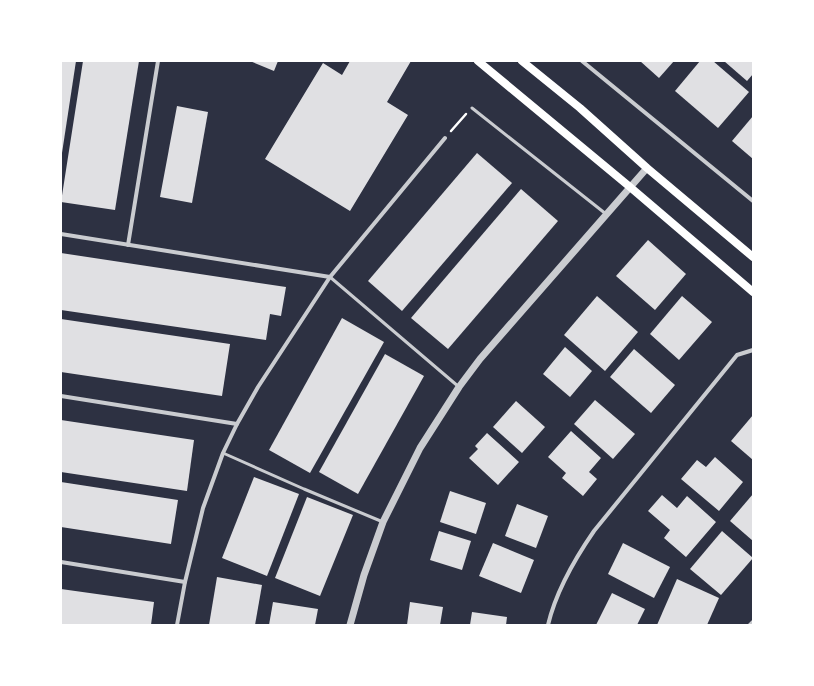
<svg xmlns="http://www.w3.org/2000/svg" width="814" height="686" font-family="Overpass,sans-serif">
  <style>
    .building { fill: #e0e0e3 }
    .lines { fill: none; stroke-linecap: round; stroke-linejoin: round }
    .path { stroke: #fff; stroke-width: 2.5 }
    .service { stroke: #caccd0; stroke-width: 3 }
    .minor { stroke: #caccd0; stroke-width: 4 }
    .tertiary { stroke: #caccd0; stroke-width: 7 }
    .secondary { stroke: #fff; stroke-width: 8 }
  </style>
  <rect width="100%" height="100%" fill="#2d3142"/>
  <!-- building -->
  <g class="building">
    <polygon points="61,61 76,61 62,153 61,153"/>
    <polygon points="83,61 139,61 115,210 61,202"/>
    <polygon points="250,61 278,61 274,71"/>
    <polygon points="350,61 411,61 387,102 408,115 350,211 265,159 323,63 342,75"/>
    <polygon points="640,61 674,61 659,78"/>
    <polygon points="700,61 713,61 749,92 718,128 675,91"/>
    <polygon points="724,61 753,61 753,74 747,81"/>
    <polygon points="177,106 208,112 192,203 160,197"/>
    <polygon points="753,116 753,159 732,141"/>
    <polygon points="477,153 512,183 402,311 368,281"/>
    <polygon points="521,189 558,221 448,349 411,318"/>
    <polygon points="648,240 686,274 655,310 616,276"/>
    <polygon points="61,253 286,287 281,316 270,314 266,340 61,310"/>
    <polygon points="597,296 638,332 605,371 564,335"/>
    <polygon points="682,296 712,322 679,360 650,334"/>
    <polygon points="342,318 384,342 310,473 269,450"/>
    <polygon points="61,319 230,344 222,396 61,372"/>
    <polygon points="565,347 592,371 570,397 543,374"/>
    <polygon points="634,349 675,385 651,413 610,377"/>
    <polygon points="385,354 424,376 358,494 319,472"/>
    <polygon points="595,400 635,434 613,459 574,424"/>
    <polygon points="516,401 545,427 522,453 493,427"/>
    <polygon points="753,415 753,460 731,441"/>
    <polygon points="61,420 194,440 187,491 61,472"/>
    <polygon points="571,431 601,458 589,472 597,479 583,496 562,478 566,473 548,457"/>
    <polygon points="487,433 519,462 498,485 469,458 478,449 475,446"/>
    <polygon points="715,457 743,482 719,511 681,479 697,460 706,467"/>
    <polygon points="254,477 299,494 267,576 222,558"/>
    <polygon points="61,482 178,500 171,544 61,527"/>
    <polygon points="450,491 486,503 476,534 440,522"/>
    <polygon points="753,494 753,541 730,521"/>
    <polygon points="662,495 677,508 687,496 716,522 686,557 664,538 670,530 648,511"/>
    <polygon points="307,497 353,515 320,596 275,578"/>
    <polygon points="517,504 548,516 536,548 505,536"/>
    <polygon points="439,531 471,541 462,570 430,560"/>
    <polygon points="722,531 753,558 721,595 690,569"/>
    <polygon points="493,543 534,560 521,593 479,576"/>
    <polygon points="623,543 670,567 654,598 608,574"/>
    <polygon points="217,577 262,585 255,625 209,625"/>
    <polygon points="677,579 719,598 707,625 657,625"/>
    <polygon points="61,589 154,602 151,625 61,625"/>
    <polygon points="612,593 645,609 637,625 596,625"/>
    <polygon points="273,602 318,609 315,625 269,625"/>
    <polygon points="410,602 443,607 440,625 407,625"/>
    <polygon points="472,612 507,617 506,625 470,625"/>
  </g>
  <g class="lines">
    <!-- path -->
    <polyline class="path" points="451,131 466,114"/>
    <!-- service -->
    <g class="service">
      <polyline points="472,108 606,214"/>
      <polyline points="330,277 459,387"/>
      <polyline points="223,453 304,489 383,522"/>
    </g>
    <!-- minor -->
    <g class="minor">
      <polyline points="582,61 753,201"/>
      <polyline points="61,234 330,277"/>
      <polyline points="128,245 158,61"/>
      <polyline points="61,396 237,424"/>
      <polyline points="61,562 185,582"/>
      <polyline points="177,625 185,582 203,508 223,453 237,424 258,387 330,277 445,138"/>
      <path d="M548,625C556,591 574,560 594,531L737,355L753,350"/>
      <polyline points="750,625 753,622"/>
    </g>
    <!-- tertiary -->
    <polyline class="tertiary" points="350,625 364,575 383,522 420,448 459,387 480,359 647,168"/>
    <!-- secondary -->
    <g class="secondary">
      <polyline points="478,61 630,187 753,292"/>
      <polyline points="522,61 580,108 647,168 753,257"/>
    </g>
  </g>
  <!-- border -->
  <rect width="814" height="686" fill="none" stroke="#ffffff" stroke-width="124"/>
</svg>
